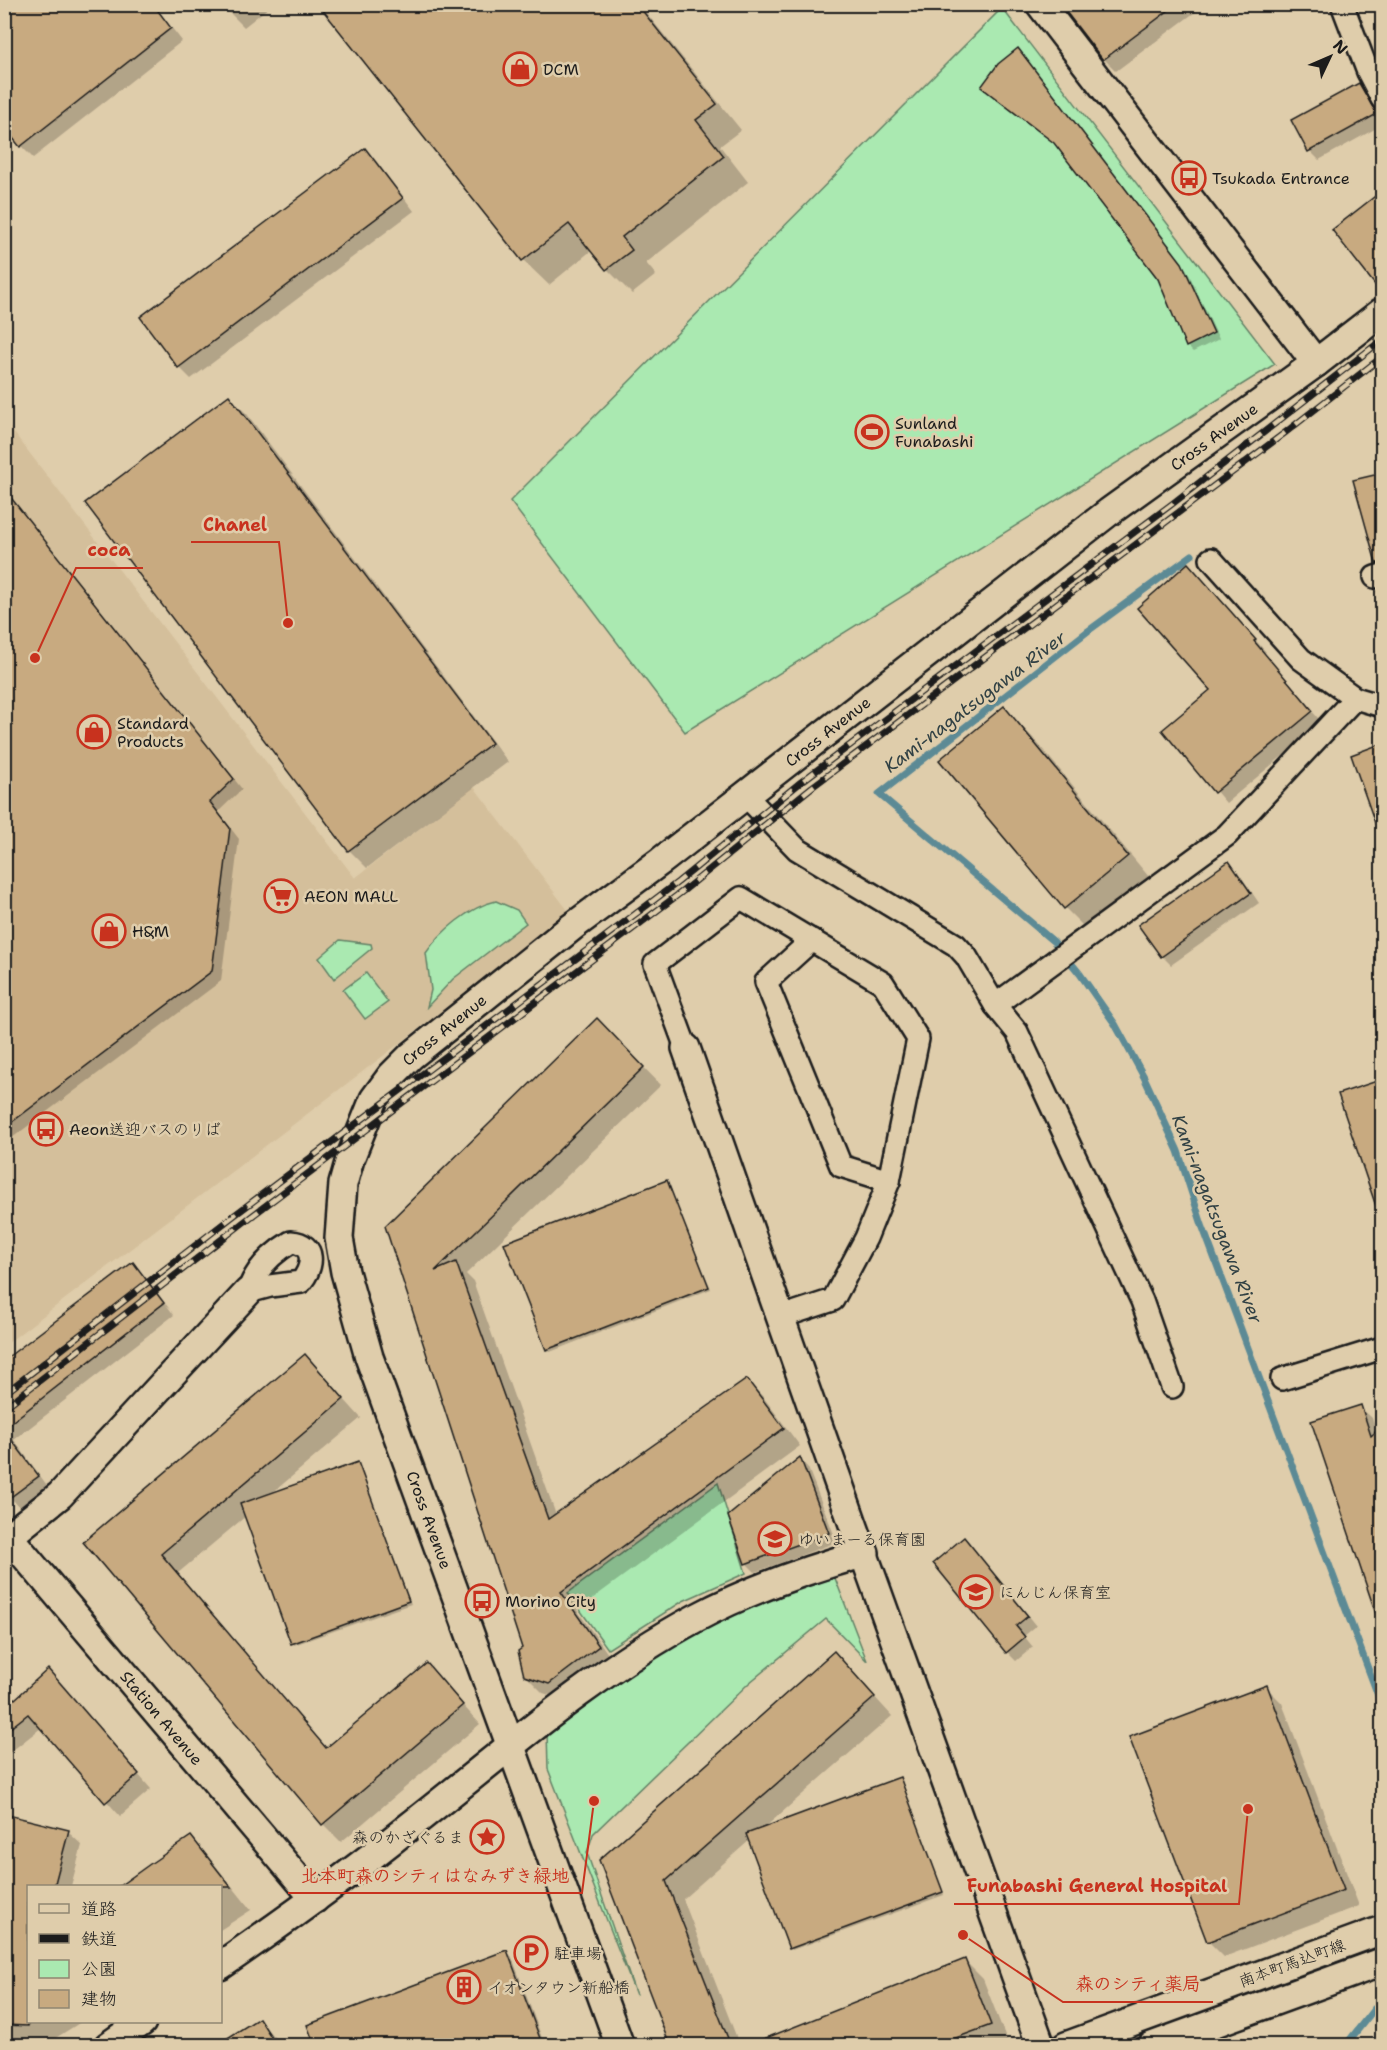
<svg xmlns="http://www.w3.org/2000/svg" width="1387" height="2050" font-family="'Shantell Sans','Klee One',sans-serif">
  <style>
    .built { fill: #d4bf9b }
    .green { fill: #aae9b1; stroke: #638266; stroke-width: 1.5 }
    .shadow { fill: #0003 }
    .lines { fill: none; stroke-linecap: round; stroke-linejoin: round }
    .stream { stroke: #5c8a95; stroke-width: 7 }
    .building { fill: #c8aa80; stroke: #1c1c1c; stroke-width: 1.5 }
    .minor-casing { stroke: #1c1c1c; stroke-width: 26 }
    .tertiary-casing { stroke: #1c1c1c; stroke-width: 32 }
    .minor { stroke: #dfcdab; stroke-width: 21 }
    .tertiary { stroke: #dfcdab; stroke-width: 27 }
    .rail-casing { stroke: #1c1c1c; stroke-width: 7 }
    .rail { stroke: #dfcdab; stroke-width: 4.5; stroke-dasharray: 14; stroke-linecap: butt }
    .labels { text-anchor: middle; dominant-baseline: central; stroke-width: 5; stroke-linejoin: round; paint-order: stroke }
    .poi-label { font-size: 16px; fill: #1c1c1c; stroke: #dfcdab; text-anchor: start }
    .street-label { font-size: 16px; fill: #1c1c1c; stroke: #dfcdab }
    .water-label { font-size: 18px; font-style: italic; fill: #314144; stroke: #dfcdab }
    .leader { fill: none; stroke: #c8321e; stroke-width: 2 }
    .callout-dot { fill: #c8321e; stroke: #dfcdab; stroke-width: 2 }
    .callout-label { font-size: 18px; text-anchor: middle; font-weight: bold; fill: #c8321e; stroke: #dfcdab; stroke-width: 5; stroke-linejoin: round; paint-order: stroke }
  </style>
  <rect width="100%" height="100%" fill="#dfcdab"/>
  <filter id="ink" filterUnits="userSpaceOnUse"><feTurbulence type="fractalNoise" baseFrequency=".0167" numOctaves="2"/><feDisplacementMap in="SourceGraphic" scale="12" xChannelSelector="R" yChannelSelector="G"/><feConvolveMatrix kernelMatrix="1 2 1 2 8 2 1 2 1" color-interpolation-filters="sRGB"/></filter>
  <g filter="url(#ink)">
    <!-- built -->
    <polygon class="built" points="5,421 355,878 474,787 570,913 5,1345"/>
    <!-- green -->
    <g class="green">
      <polygon points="1002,8 1275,364 685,732 510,501"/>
      <path d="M496,901L517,910L526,923L453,979L427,1007L431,990L426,953C441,931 469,907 496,901Z"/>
      <polygon points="340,940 371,944 372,948 334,979 319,958"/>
      <polygon points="366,973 388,1002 365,1019 343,990"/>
      <polygon points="718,1483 746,1573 683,1601 608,1649 568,1593"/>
      <path d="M833,1573L867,1661L826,1619L749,1683L593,1834L587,1853L636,1995L548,1769L547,1731C596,1697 644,1658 697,1630C740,1607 787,1591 833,1573Z"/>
    </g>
    <!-- shadow -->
    <g class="shadow">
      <polygon points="4,4 153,4 182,41 33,158 21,146"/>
      <polygon points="221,4 273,4 244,27"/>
      <polygon points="320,4 639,4 741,130 720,146 748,182 646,263 656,275 632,294 607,269 592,250 549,285 523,260"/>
      <polygon points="1062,4 1194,4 1198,10 1116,71 1104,59"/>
      <polygon points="1023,56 1187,270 1219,339 1193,352 1187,346 1159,278 1058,145"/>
      <polygon points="1359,85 1368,94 1382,119 1382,125 1319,160 1310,151"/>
      <polygon points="365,150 377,162 414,211 191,379 179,367"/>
      <polygon points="229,397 247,414 508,762 367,868 349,850"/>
      <polygon points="4,489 242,789 218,812 239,839 221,981 4,1144"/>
      <polygon points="1198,576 1266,652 1264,653 1322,723 1226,803 1164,730 1212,690"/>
      <polygon points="1004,708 1035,740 1159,889 1097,940 1065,908"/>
      <polygon points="1229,863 1238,872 1259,903 1171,965 1162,956"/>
      <polygon points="614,1037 661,1085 466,1274 473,1281 556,1515 747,1380 764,1398 800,1446 577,1610 615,1664 567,1700 543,1693 525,1675 524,1649 387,1227"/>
      <polygon points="667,1182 711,1289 550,1352 548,1349"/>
      <polygon points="133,1264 144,1275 174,1315 14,1440 49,1488 21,1509 4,1490 4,1362"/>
      <polygon points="305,1356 361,1418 271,1494 358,1463 411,1604 294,1645 246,1516 178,1573 327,1749 426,1665 480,1724 341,1842 323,1824 85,1543"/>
      <polygon points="1360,1407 1372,1418 1382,1449 1382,1628 1313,1422"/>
      <polygon points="800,1459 808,1468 837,1542 755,1572 746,1563"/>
      <polygon points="973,1548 1036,1626 1024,1636 1033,1647 1016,1661 1007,1652"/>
      <polygon points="48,1671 151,1789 120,1816 41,1728 4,1757 4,1690 15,1700"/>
      <polygon points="851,1671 892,1716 763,1829 900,1779 944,1895 792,1950 750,1840 683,1899 740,2046 671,2046 601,1861"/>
      <polygon points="1266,1687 1282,1703 1359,1906 1224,1957 1208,1941"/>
      <polygon points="4,1815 68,1832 82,1845 71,1886 28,1886 28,2022 81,2022 54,2039 15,2038 4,2036"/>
      <polygon points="190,1837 204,1851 251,1910 220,1930 220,1886"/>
      <polygon points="506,1951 512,1957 545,2046 317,2046"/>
      <polygon points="965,1961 983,1979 1008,2043 1000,2046 746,2046"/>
      <polygon points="259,2020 282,2046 218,2046"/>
    </g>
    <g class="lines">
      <!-- stream -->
      <g class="stream">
        <polyline points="1192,555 1088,631 879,794 1054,942 1080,974 1115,1024 1144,1077 1178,1151 1202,1225 1382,1706"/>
        <polyline points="1345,2046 1375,2008"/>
      </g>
    </g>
    <!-- building -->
    <g class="building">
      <polygon points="4,4 153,4 171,28 20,147 4,127"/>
      <polygon points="318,4 637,4 717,104 696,120 724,156 622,237 632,250 606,270 569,224 522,261"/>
      <polygon points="1060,4 1177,4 1103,60"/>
      <polygon points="1018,48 1182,263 1214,333 1186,347 1158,279 1054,143 981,87 998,64"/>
      <polygon points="1359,83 1377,114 1308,152 1291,120"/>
      <polygon points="365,148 403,198 178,368 140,317"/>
      <polygon points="1383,190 1383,295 1332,230"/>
      <polygon points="229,395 492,743 348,851 85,503"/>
      <polygon points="1383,473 1383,563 1376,563 1353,480"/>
      <polygon points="4,489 234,779 210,802 230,828 212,971 4,1128"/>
      <polygon points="1188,563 1256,640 1254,641 1313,711 1214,793 1162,730 1210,690 1137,608"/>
      <polygon points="1004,706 1128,856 1064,909 939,760"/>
      <polygon points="1383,743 1383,836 1380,837 1351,755"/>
      <polygon points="1229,861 1251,893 1161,957 1138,925"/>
      <polygon points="597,1018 644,1067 435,1271 456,1262 548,1519 747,1379 784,1428 561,1592 599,1646 549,1684 524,1676 518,1651 522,1648 385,1226"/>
      <polygon points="1383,1079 1383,1214 1379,1215 1338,1094"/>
      <polygon points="667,1180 709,1287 546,1350 504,1243"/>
      <polygon points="133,1262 164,1303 4,1428 4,1360"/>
      <polygon points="305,1354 344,1399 161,1554 326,1748 427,1663 463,1705 322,1825 83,1542"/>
      <polygon points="1361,1405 1371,1436 1383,1425 1383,1622 1379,1623 1311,1421"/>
      <polygon points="4,1430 39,1476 4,1502"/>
      <polygon points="800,1457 829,1533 745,1564 728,1516"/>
      <polygon points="358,1462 409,1601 291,1644 240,1504"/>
      <polygon points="964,1537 1028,1616 1016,1626 1025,1637 1006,1653 933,1563"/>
      <polygon points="834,1651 875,1697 666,1881 731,2046 670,2046 599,1860"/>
      <polygon points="48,1669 139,1774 105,1803 28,1714 4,1733 4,1688 15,1699"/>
      <polygon points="1267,1685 1344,1890 1207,1942 1129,1737"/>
      <polygon points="900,1777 943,1892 789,1949 746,1834"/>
      <polygon points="4,1814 69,1830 54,1887 28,1887 28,2026 4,2025"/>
      <polygon points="191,1836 231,1887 118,1887 150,1864"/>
      <polygon points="507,1950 541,2041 530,2046 315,2046 307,2025"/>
      <polygon points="965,1959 991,2025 934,2046 746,2046"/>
      <polygon points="259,2018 277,2046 215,2046"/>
    </g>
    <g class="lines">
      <defs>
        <g id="minor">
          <polyline points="1342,4 1368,72 1382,99"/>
          <polyline points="1211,559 1301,659 1355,698 1382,706"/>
          <polyline points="1375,577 1382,575"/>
          <polyline points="745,795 797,849 956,945 966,956 995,1005 1017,1032 1142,1301 1172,1387"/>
          <polyline points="812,940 766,982 841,1166 889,1181"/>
          <polyline points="995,1005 1227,835 1355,698"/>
          <polyline points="686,1048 655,964 741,898 883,983 918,1039 889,1181 866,1238 833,1300 781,1317"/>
          <path d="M291,1242C317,1244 313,1267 301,1282L270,1286L248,1292C255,1270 271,1254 291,1242Z"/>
          <polyline points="1282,1379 1382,1348"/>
        </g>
        <g id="tertiary">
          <polyline points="1040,4 1316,363"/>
          <polyline points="686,1048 854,1527 1041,2046"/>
          <path id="s1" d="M8,1536L315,1899"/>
          <polyline points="4,1540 60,1495 248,1292"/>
          <path d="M220,1966C285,1921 349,1875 410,1826C502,1754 592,1674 696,1618C748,1590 808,1569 865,1553"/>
          <polyline points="108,2046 142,2022"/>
          <path id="s2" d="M620,2046L369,1357L345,1272L339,1238L343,1184L350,1159L374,1099L391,1076L411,1056L572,927L661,861L1109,512L1316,363L1382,312"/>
          <polyline points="1066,2046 1382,1930"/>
          <polyline points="1152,2046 1382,1962"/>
        </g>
      </defs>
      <!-- minor casing -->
      <use href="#minor" class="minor-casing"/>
      <!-- tertiary casing -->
      <use href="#tertiary" class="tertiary-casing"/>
      <!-- minor -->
      <use href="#minor" class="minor"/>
      <!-- tertiary -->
      <use href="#tertiary" class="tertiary"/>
      <defs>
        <g id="rail">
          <polyline points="4,1394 232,1217 678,882 801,782 1172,504 1382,340"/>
          <polyline points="4,1408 244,1222 683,891 812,787 1286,432 1382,357"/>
        </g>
      </defs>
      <!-- rail casing -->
      <use href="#rail" class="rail-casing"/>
      <!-- rail -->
      <use href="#rail" class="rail"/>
    </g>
  </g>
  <!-- icons -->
  <defs>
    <symbol id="shop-ring" viewBox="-11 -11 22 22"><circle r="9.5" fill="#dfcdab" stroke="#c8321e" stroke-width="1.5"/><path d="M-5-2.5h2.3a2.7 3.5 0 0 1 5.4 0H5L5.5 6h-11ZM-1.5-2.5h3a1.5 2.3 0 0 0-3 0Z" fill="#c8321e"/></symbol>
    <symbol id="bus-ring" viewBox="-11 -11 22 22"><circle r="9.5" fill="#dfcdab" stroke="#c8321e" stroke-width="1.5"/><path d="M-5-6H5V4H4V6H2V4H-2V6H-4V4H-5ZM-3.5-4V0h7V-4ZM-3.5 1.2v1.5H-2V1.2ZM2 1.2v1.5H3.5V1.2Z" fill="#c8321e"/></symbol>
    <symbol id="stadium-ring" viewBox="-11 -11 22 22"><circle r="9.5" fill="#dfcdab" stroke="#c8321e" stroke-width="1.5"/><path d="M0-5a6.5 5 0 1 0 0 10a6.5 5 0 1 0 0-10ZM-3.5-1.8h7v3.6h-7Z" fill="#c8321e"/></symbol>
    <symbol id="supermarket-ring" viewBox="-11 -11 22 22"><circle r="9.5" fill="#dfcdab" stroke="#c8321e" stroke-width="1.5"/><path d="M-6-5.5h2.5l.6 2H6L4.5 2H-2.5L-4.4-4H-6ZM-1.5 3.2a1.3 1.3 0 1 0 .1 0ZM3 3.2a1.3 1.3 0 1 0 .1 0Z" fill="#c8321e"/></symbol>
    <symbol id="school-ring" viewBox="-11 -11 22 22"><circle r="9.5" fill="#dfcdab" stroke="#c8321e" stroke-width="1.5"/><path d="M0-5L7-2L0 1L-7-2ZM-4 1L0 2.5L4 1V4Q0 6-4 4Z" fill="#c8321e"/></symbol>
    <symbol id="sight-ring" viewBox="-11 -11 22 22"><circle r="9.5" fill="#dfcdab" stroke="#c8321e" stroke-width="1.5"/><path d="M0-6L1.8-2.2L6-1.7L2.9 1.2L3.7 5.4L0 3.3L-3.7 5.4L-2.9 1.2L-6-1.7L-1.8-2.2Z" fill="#c8321e"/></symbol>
    <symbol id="parking-ring" viewBox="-11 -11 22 22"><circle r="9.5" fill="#dfcdab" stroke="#c8321e" stroke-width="1.5"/><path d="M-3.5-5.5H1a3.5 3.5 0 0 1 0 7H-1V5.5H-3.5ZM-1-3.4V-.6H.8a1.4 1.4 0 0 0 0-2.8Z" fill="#c8321e"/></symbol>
    <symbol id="building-ring" viewBox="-11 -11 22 22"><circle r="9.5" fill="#dfcdab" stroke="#c8321e" stroke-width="1.5"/><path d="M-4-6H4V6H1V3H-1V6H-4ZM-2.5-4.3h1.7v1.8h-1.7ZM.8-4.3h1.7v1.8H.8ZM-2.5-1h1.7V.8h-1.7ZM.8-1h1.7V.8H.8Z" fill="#c8321e"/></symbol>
  </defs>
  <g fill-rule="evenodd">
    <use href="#shop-ring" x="501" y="50" width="38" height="38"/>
    <use href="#bus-ring" x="1170" y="159" width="38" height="38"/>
    <use href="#stadium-ring" x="853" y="413" width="38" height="38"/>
    <use href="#shop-ring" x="75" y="713" width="38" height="38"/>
    <use href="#supermarket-ring" x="262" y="877" width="38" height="38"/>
    <use href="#shop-ring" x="90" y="912" width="38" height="38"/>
    <use href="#bus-ring" x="27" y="1110" width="38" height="38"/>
    <use href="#school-ring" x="756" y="1520" width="38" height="38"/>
    <use href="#school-ring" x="957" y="1573" width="38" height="38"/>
    <use href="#bus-ring" x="463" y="1582" width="38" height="38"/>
    <use href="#sight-ring" x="468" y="1818" width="38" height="38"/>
    <use href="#parking-ring" x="512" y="1934" width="38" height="38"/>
    <use href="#building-ring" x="445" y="1968" width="38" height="38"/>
  </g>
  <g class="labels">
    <!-- poi labels -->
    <g class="poi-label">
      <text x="543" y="69">DCM</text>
      <text x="1212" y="178">Tsukada Entrance</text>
      <text x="895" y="423">Sunland<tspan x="895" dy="18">Funabashi</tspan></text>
      <text x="117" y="723">Standard<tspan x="117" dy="18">Products</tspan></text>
      <text x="304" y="896">AEON MALL</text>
      <text x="132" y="931">H&amp;M</text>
      <text x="69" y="1129">Aeon送迎バスのりば</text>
      <text x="798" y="1539">ゆいまーる保育園</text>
      <text x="999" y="1592">にんじん保育室</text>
      <text x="505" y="1601">Morino City</text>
      <text x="464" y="1837" text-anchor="end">森のかざぐるま</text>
      <text x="554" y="1953">駐車場</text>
      <text x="487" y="1987">イオンタウン新船橋</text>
    </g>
    <!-- street labels -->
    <g class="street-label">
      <text stroke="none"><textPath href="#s2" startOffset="2072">Cross Avenue</textPath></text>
      <text stroke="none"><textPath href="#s2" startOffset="1586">Cross Avenue</textPath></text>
      <text stroke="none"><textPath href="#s2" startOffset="1100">Cross Avenue</textPath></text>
      <text transform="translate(429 1520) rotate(70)">Cross Avenue</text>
      <text stroke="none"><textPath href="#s1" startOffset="238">Station Avenue</textPath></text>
      <text transform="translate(1292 1963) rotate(-20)">南本町馬込町線</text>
    </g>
    <!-- water labels -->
    <g class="water-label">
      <text transform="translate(975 702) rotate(-37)">Kami-nagatsugawa River</text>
      <text transform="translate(1217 1219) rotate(69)">Kami-nagatsugawa River</text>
    </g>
  </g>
  <!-- callouts -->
  <path class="leader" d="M288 623L279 542H191M35 658L76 568H143M594 1801L582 1893H288M1248 1809L1239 1904H954M963 1935L1063 2002H1213"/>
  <g class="callout-dot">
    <circle cx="288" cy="623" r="6"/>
    <circle cx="35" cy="658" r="6"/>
    <circle cx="594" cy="1801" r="6"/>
    <circle cx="1248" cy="1809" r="6"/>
    <circle cx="963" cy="1935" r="6"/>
  </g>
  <g class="callout-label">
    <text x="235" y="531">Chanel</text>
    <text x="109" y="556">coca</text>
    <text x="435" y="1882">北本町森のシティはなみずき緑地</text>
    <text x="1097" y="1892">Funabashi General Hospital</text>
    <text x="1138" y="1990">森のシティ薬局</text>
  </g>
  <!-- margin -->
  <rect width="1387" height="2050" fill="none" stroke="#dfcdab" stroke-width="24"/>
  <rect x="12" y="12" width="1363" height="2026" fill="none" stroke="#1c1c1c" stroke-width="2" filter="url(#ink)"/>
  <!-- legend -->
  <rect x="27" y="1885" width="195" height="138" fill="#dfcdab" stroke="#918672" stroke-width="1.5"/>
  <rect x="39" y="1904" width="30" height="9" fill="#dfcdab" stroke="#918672" stroke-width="1.5"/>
  <text x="81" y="1915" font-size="18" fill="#1c1c1c">道路</text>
  <rect x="39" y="1934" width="30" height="9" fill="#1c1c1c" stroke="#918672" stroke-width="1.5"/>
  <text x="81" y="1945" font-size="18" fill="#1c1c1c">鉄道</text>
  <rect x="39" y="1960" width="30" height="18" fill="#aae9b1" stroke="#918672" stroke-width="1.5"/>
  <text x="81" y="1975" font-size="18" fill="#1c1c1c">公園</text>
  <rect x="39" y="1990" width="30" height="18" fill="#c8aa80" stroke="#918672" stroke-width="1.5"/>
  <text x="81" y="2005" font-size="18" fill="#1c1c1c">建物</text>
  <!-- north arrow -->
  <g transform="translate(1330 57) rotate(46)" stroke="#dfcdab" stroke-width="4.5" paint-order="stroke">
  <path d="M0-4.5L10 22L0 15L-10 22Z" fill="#1c1c1c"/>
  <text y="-9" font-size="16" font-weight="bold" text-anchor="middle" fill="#1c1c1c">N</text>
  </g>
</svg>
